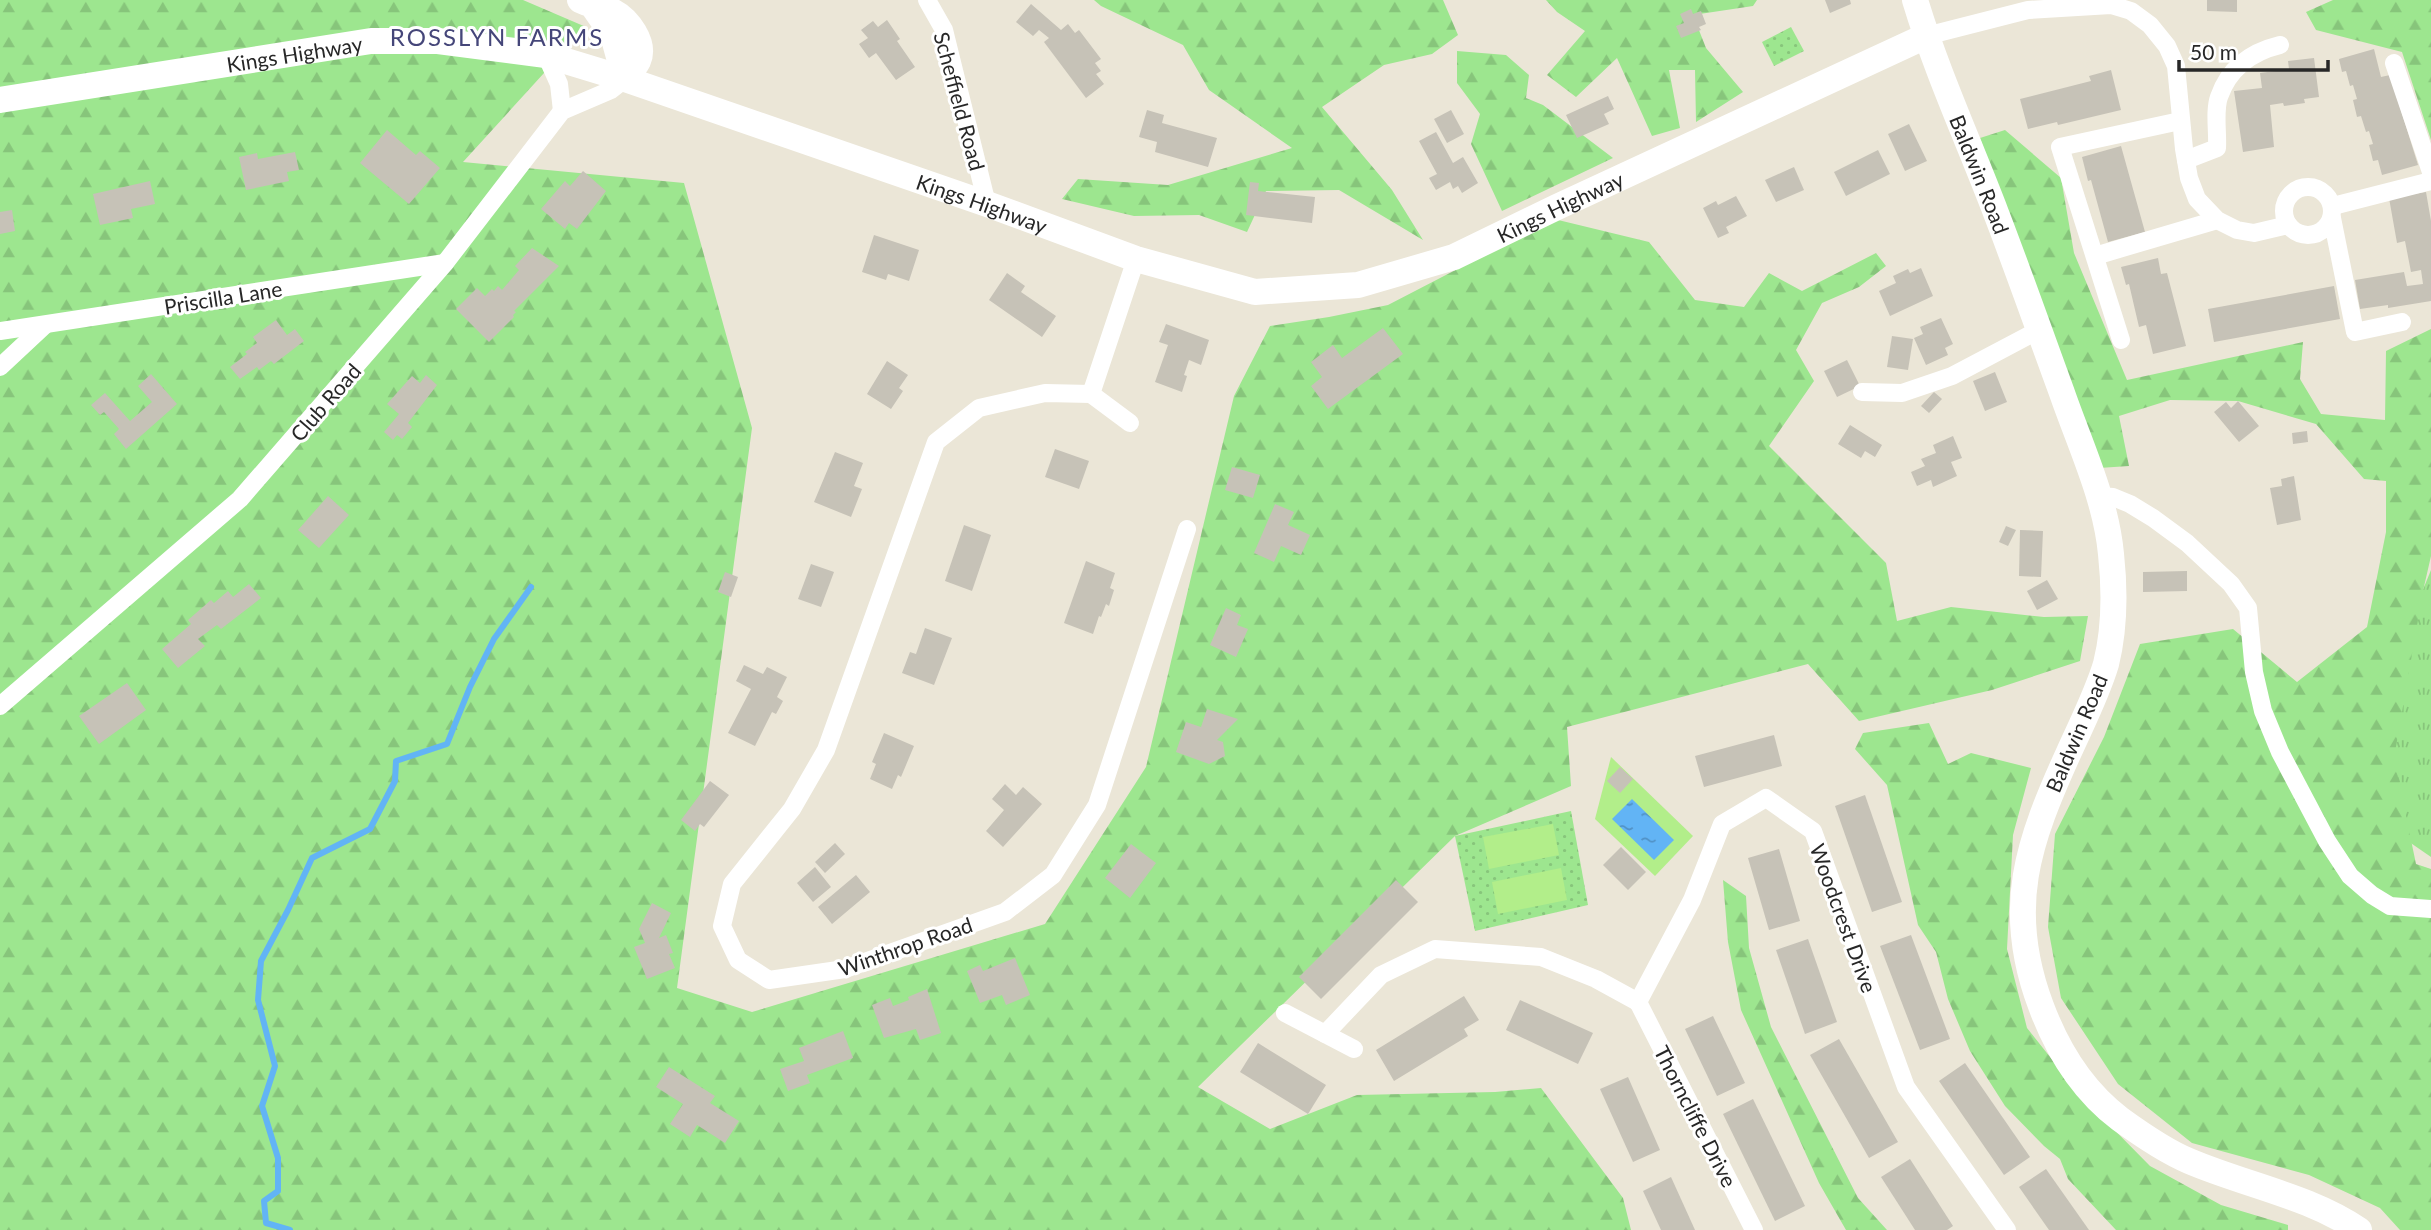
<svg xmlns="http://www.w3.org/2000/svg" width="2431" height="1230" font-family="Lato,sans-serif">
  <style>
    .grass { fill: url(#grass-tufts) }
    .forest { fill: url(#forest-firs) }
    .park { fill: url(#park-dots) }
    .pitch { fill: #b2ee8a }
    .water { fill: url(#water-ripples) }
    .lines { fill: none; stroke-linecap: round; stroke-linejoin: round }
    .stream { stroke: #62b4f5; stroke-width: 6 }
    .building { fill: #c6c2b7 }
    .street { stroke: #fff; stroke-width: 18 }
    .secondary { stroke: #fff; stroke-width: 26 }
    .labels { text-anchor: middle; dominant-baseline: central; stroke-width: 6; stroke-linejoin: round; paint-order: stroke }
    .street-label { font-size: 21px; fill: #272727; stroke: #fff }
    .quarter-label { font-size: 24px; letter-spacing: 2px; fill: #454679; stroke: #fff }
  </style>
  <defs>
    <pattern id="grass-tufts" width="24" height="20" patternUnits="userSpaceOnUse" patternTransform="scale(1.75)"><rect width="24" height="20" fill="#9de68f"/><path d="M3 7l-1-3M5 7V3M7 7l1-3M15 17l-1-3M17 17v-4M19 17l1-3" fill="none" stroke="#87c57b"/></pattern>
    <pattern id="forest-firs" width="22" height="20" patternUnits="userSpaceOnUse" patternTransform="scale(1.75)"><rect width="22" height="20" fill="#9de68f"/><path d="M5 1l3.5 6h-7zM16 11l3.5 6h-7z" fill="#87c57b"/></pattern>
    <pattern id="park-dots" width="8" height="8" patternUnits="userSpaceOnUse" patternTransform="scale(1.75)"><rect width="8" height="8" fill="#9de68f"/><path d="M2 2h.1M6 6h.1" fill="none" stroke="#87c57b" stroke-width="1.8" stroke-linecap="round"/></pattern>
    <pattern id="water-ripples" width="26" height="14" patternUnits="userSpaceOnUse" patternTransform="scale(1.75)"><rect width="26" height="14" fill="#62b4f5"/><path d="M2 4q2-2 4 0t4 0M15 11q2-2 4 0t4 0" fill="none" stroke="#5192c6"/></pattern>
  </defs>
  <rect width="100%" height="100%" fill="#ebe6d7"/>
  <!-- grass -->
  <polygon class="grass" points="2431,570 2431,857 2402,837 2370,745 2388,675"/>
  <!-- forest -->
  <g class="forest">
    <polygon points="0,0 523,0 586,27 463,162 684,183 752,428 677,988 752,1012 1045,924 1146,767 1234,396 1270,326 1329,317 1388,305 1554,219 1649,242 1695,300 1744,307 1769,273 1802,291 1876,253 1886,266 1859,287 1822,303 1796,350 1814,381 1769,446 1886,563 1897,621 1951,607 2044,617 2088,616 2080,661 1992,690 1859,721 1808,664 1567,727 1571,786 1455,836 1198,1087 1270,1129 1357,1095 1495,1092 1541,1088 1623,1198 1631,1230 0,1230"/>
    <polygon points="1094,0 1443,0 1458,35 1432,54 1384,65 1322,107 1392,190 1423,240 1339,190 1266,191 1247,232 1199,215 1134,216 1062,199 1078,179 1168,185 1292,148 1209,90 1183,45 1101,6"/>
    <polygon points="1546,0 1757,0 1753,6 1693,15 1706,48 1743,92 1696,122 1695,70 1669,70 1680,128 1652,136 1617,58 1576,97 1547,75 1585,31 1557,12"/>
    <polygon points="2333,0 2431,0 2431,140 2402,52 2316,30 2306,12"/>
    <polygon points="1457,51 1506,55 1529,75 1526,98 1543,105 1613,158 1502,211 1471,144 1480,114 1457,83"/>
    <polygon points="2005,130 2061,178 2074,253 2127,380 2303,342 2300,379 2321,414 2385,420 2386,351 2431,329 2431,556 2423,591 2394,758 2416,864 2431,869 2431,1230 2400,1230 2380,1208 2309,1175 2192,1143 2118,1084 2061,998 2048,927 2055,834 2104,737 2140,644 2233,629 2297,682 2367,627 2386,532 2386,481 2364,479 2316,424 2238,401 2170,400 2119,416 2129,466 2099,468 1980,138"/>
    <polygon points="1929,723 1948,764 1971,753 2031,768 2013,835 2007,949 2027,1028 2081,1096 2150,1166 2221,1205 2288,1225 2288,1230 2116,1230 2068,1179 2060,1159 2044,1146 2005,1106 1970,1051 1948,999 1936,952 1918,925 1887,785 1855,749 1863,733"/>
    <polygon points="1723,880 1746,896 1749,948 1771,1027 1858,1198 1887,1230 1846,1230 1819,1183 1741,1010 1728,942"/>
  </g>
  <!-- park -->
  <g class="park">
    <polygon points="1791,27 1804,51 1774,66 1762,42"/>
    <polygon points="1571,811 1588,905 1475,931 1455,836"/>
  </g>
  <!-- pitch -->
  <g class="pitch">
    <polygon points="1611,757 1693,836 1655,876 1595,819"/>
    <polygon points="1553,824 1559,855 1489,869 1483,837"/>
    <polygon points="1561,868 1567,900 1498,914 1492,882"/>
  </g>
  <!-- water -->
  <polygon class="water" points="1632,799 1674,840 1654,860 1612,819"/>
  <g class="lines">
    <!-- stream -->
    <polyline class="stream" points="290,1230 266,1223 264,1201 278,1191 278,1158 262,1106 275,1066 258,1000 261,961 288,910 312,858 370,829 395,781 396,761 447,744 470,687 494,639 531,587"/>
  </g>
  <!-- building -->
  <g class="building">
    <polygon points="1825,0 1850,0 1851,4 1830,13"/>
    <polygon points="2207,0 2237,0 2237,12 2207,11"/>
    <polygon points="1031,4 1061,30 1068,24 1075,33 1079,30 1101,59 1095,63 1101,71 1096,74 1104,84 1086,98 1044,42 1049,38 1039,30 1033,36 1016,22"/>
    <polygon points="1691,9 1693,14 1701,11 1706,24 1699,27 1701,30 1681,38 1676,26 1684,23 1680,14"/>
    <polygon points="887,20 900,39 897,41 915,67 896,80 876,53 869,58 859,44 868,38 861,30 873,21 878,27"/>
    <polygon points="2374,49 2381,77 2390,75 2418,165 2382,175 2378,160 2373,161 2369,145 2373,144 2369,131 2366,132 2361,116 2357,117 2353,100 2357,99 2353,85 2350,86 2346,71 2342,72 2339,59"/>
    <polygon points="2314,58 2319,97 2304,99 2305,103 2284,106 2283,103 2270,105 2274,147 2243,152 2234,91 2262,88 2260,73 2289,69 2288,61"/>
    <polygon points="2111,70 2121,110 2058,125 2057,122 2028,129 2020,99 2091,81 2089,76"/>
    <polygon points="1608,96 1614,109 1604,114 1609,124 1577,138 1566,115"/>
    <polygon points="1147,110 1164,115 1162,123 1217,138 1208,167 1155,152 1157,142 1139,137"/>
    <polygon points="1451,110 1464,134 1447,143 1434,119"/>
    <polygon points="1909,124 1927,161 1905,171 1888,134"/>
    <polygon points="387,130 416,155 420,151 440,168 409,204 360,163"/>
    <polygon points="1436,132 1453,163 1463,157 1478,183 1462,193 1458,186 1453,189 1450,182 1436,190 1429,178 1437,174 1419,141"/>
    <polygon points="2121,146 2145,232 2108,242 2091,180 2088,181 2082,157"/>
    <polygon points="1878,150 1890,174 1846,196 1834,172"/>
    <polygon points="295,152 299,170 287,172 289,181 246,190 239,157 257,153 258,159"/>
    <polygon points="1794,167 1804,190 1776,202 1765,180"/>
    <polygon points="583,171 606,191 577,229 569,223 565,229 541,209 565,181 570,186"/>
    <polygon points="150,181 155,204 131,209 133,218 100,225 93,194"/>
    <polygon points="1250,182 1259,183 1258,191 1315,197 1312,223 1246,215"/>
    <polygon points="2426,192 2431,221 2431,301 2388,308 2388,305 2360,309 2355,280 2404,272 2407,286 2423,284 2421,270 2411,272 2405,241 2397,243 2389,198"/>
    <polygon points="1736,196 1747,216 1726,227 1729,233 1718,238 1703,208 1716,201 1718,205"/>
    <polygon points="12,210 15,231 0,234 0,212"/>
    <polygon points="874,235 919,250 909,281 888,274 886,280 862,272"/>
    <polygon points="532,248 559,266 514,311 516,312 513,315 514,317 489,342 456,309 477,288 485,296 492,289 494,291 498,286 502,290 519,270 515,266"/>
    <polygon points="2158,258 2161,274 2167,273 2186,346 2153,354 2146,325 2139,327 2129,284 2126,285 2121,267"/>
    <polygon points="1921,268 1933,296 1890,316 1879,291 1896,283 1893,276 1908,269 1910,273"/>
    <polygon points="1007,273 1025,286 1021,292 1056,316 1042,337 989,300"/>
    <polygon points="2334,286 2340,319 2214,342 2208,309"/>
    <polygon points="1941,318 1953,344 1945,348 1948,355 1926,365 1914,338 1923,334 1920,327"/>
    <polygon points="276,320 287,335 295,329 304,341 274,364 271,361 259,370 257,367 240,379 230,367 247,354 245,352 257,343 253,337"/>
    <polygon points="1166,324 1209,340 1201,365 1189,360 1184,375 1187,376 1182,392 1155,382 1168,345 1159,342"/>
    <polygon points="1383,328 1403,354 1328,409 1311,386 1322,377 1311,362 1333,345 1342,358"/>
    <polygon points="1892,336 1913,339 1908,370 1887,367"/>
    <polygon points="1847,360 1860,386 1837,397 1824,371"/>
    <polygon points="887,361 908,375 899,388 903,391 891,409 867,394"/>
    <polygon points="1995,372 2007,402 1985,411 1973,381"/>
    <polygon points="151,374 177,404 126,449 114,434 119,429 104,412 100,415 91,405 105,393 130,421 152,402 138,386"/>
    <polygon points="426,375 437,385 408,423 412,427 402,439 397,435 393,440 384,432 399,414 387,404 412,376 420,383"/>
    <polygon points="1934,392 1942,399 1929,413 1921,406"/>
    <polygon points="2238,401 2259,426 2239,442 2214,412 2226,402 2231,408"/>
    <polygon points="1850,425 1882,445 1875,457 1865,451 1861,458 1838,444"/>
    <polygon points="2307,431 2308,442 2293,444 2292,433"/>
    <polygon points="1953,436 1962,458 1951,462 1957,476 1933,487 1931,480 1917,486 1911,472 1925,466 1921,459 1936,453 1933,445"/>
    <polygon points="1055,449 1089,461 1079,489 1045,477"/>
    <polygon points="835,452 863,463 854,486 862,489 851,517 814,502"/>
    <polygon points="1232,467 1260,475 1253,498 1225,490"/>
    <polygon points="2294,476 2301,520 2277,525 2270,488 2282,486 2281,479"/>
    <polygon points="328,496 349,515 319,548 298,530"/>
    <polygon points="1275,504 1294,512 1288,525 1310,535 1301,555 1281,546 1274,562 1254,553"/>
    <polygon points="964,525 991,535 972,591 945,581"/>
    <polygon points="2006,526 2016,530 2008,546 1999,542"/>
    <polygon points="2020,530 2043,531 2041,577 2019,576"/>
    <polygon points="1086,561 1115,573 1110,588 1114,590 1109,606 1106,604 1101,617 1099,616 1093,634 1064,623"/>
    <polygon points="811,564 834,572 821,607 798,599"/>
    <polygon points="2187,571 2187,591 2143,592 2143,572"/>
    <polygon points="725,572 738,577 731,597 718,592"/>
    <polygon points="2047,580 2058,599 2037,610 2027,591"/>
    <polygon points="249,584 261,598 221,629 217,625 202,636 198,639 205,646 178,668 162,649 191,624 188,620 211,600 214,603 228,591 233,597"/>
    <polygon points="1226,608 1241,615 1237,625 1248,629 1236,657 1210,645"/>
    <polygon points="925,628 952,638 934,685 902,673 910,652 916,654"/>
    <polygon points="744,665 763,674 767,667 787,677 777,697 783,701 776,714 772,712 755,746 728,733 751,689 736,681"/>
    <polygon points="127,683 146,710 99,744 79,716"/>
    <polygon points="1207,709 1238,719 1217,740 1223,742 1225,756 1209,764 1176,752 1186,722 1201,727"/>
    <polygon points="884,733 914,746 901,777 898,775 892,789 870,779 876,764 872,762"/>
    <polygon points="1774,735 1782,766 1704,787 1695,756"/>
    <polygon points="1620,767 1633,779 1620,793 1607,781"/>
    <polygon points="710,781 729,795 704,827 700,824 695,831 681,820"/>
    <polygon points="1005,784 1016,795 1023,787 1042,804 1003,847 986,831 1004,810 992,799"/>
    <polygon points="1865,795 1902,902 1872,912 1835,806"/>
    <polygon points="835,843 845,854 825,873 815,862"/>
    <polygon points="1131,844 1156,863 1130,898 1105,878"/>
    <polygon points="1621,847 1646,872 1628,890 1603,865"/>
    <polygon points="1779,849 1800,921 1769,930 1748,858"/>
    <polygon points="815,867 831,887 813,902 797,883"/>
    <polygon points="856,875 870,892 832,924 818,907"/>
    <polygon points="1396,880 1418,902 1321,999 1299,977"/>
    <polygon points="652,903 671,913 659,938 666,935 673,953 669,954 675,968 647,979 634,947 645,943 639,929"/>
    <polygon points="1911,935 1950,1039 1920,1050 1880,946"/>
    <polygon points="1808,939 1837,1022 1805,1034 1776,950"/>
    <polygon points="1015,958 1030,995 1006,1005 1002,995 980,1003 967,971 980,965 983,971"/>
    <polygon points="927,989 941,1033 920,1040 916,1029 884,1038 872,1005 890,998 893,1006 909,1000 908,997"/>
    <polygon points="1464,996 1479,1020 1464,1029 1468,1036 1394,1081 1376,1050"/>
    <polygon points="1520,1000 1593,1033 1578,1064 1506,1030"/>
    <polygon points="1713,1016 1745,1083 1717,1096 1685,1029"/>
    <polygon points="843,1031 853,1058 807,1075 810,1083 788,1091 780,1069 804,1061 799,1048"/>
    <polygon points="1839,1039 1898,1142 1869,1158 1810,1055"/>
    <polygon points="1258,1043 1326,1085 1308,1114 1240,1072"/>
    <polygon points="1965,1063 2030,1157 2004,1175 1939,1081"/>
    <polygon points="669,1067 715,1096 710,1103 739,1121 725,1143 697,1125 690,1137 670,1124 683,1104 656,1087"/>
    <polygon points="1628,1077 1660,1150 1633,1162 1600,1089"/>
    <polygon points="1753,1099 1805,1206 1775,1221 1723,1114"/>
    <polygon points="1910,1159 1953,1226 1947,1230 1915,1230 1881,1177"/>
    <polygon points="2046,1169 2089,1230 2049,1230 2019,1187"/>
    <polygon points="1671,1177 1695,1230 1661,1230 1643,1191"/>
  </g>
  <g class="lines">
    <!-- street -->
    <g class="street">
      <polyline points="927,0 944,30 987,204"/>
      <polyline points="1926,36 2028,10 2111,5 2131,11 2150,25 2167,46 2176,66 2184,149 2189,178 2197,199 2217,220 2237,230 2254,233 2288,225"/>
      <polyline points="546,55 559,84 562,111"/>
      <polyline points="2394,63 2431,172"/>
      <path d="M2186,160L2217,148C2218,133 2214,111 2219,97C2229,68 2251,52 2280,45"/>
      <circle cx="2308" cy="211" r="24"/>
      <polyline points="2333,206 2431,181"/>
      <polyline points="2332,218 2355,332 2402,322"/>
      <polyline points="2095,256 2217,220"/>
      <polyline points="1136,259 1091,394 1045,393 979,408 936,442 826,750 792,809 732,884 722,926 738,960 769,980 845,969 1005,912 1053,875 1097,805 1187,529"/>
      <polyline points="0,331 445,263"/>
      <polyline points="2121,340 2060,147 2180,121"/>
      <polyline points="0,367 45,325"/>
      <polyline points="1862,392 1902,393 1952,376 2039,330"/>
      <polyline points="1091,394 1130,423"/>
      <polyline points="2099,496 2113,497 2130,504 2153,518 2187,543 2231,584 2248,608 2254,672 2263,711 2280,752 2327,841 2350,876 2372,895 2390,906 2431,909"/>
      <polyline points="0,706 240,499 445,263 562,111 611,90 625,79"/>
      <polyline points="1638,1002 1692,900 1722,824 1766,798 1813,831 1906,1087 2007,1230"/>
      <polyline points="1638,1002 1754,1230"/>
      <polyline points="1285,1013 1354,1049"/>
      <polyline points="1325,1034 1381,975 1435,949 1541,957 1596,979 1638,1002"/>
    </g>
    <!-- secondary -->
    <g class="secondary">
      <path d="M580,0C590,5 602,6 612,11C628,19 646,43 638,61C635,67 629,74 625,79"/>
      <path id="s1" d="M1915,0C1937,73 1969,142 1996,213C2019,273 2040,333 2062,393C2080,445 2106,499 2111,554C2115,591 2115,628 2106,664C2097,694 2082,723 2069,752C2028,842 2004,908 2041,1006C2057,1049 2083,1091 2120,1119C2142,1135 2165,1151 2189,1161C2245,1185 2309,1196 2359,1230"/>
      <polyline points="595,9 613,35 625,79"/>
      <path id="s2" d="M0,100L371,41H438L546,55L625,79L987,204L1136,259L1255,292L1358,285L1454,257L1557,207L1926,36"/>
    </g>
  </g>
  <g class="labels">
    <!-- street labels -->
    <g class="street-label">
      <text stroke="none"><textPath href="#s2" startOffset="298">Kings Highway</textPath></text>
      <text transform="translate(960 101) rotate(75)">Scheffield Road</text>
      <text stroke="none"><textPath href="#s1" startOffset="186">Baldwin Road</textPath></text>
      <text stroke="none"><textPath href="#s2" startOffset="1012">Kings Highway</textPath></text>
      <text stroke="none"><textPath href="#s2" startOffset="1620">Kings Highway</textPath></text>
      <text transform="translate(223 297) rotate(-9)">Priscilla Lane</text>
      <text transform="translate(325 402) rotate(-49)">Club Road</text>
      <text transform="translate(2076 733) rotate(-67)">Baldwin Road</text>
      <text transform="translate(1844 918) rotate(70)">Woodcrest Drive</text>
      <text transform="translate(905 946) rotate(-19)">Winthrop Road</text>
      <text transform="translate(1696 1116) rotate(63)">Thorncliffe Drive</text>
    </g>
    <!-- quarter labels -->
    <g class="quarter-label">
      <text x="497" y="36">ROSSLYN FARMS</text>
    </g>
  </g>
  <!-- scale -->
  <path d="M2179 60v10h149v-10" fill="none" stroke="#272727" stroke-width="3.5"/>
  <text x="2190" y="60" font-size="21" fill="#272727" stroke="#ffffff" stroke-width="5" paint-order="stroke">50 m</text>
</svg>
